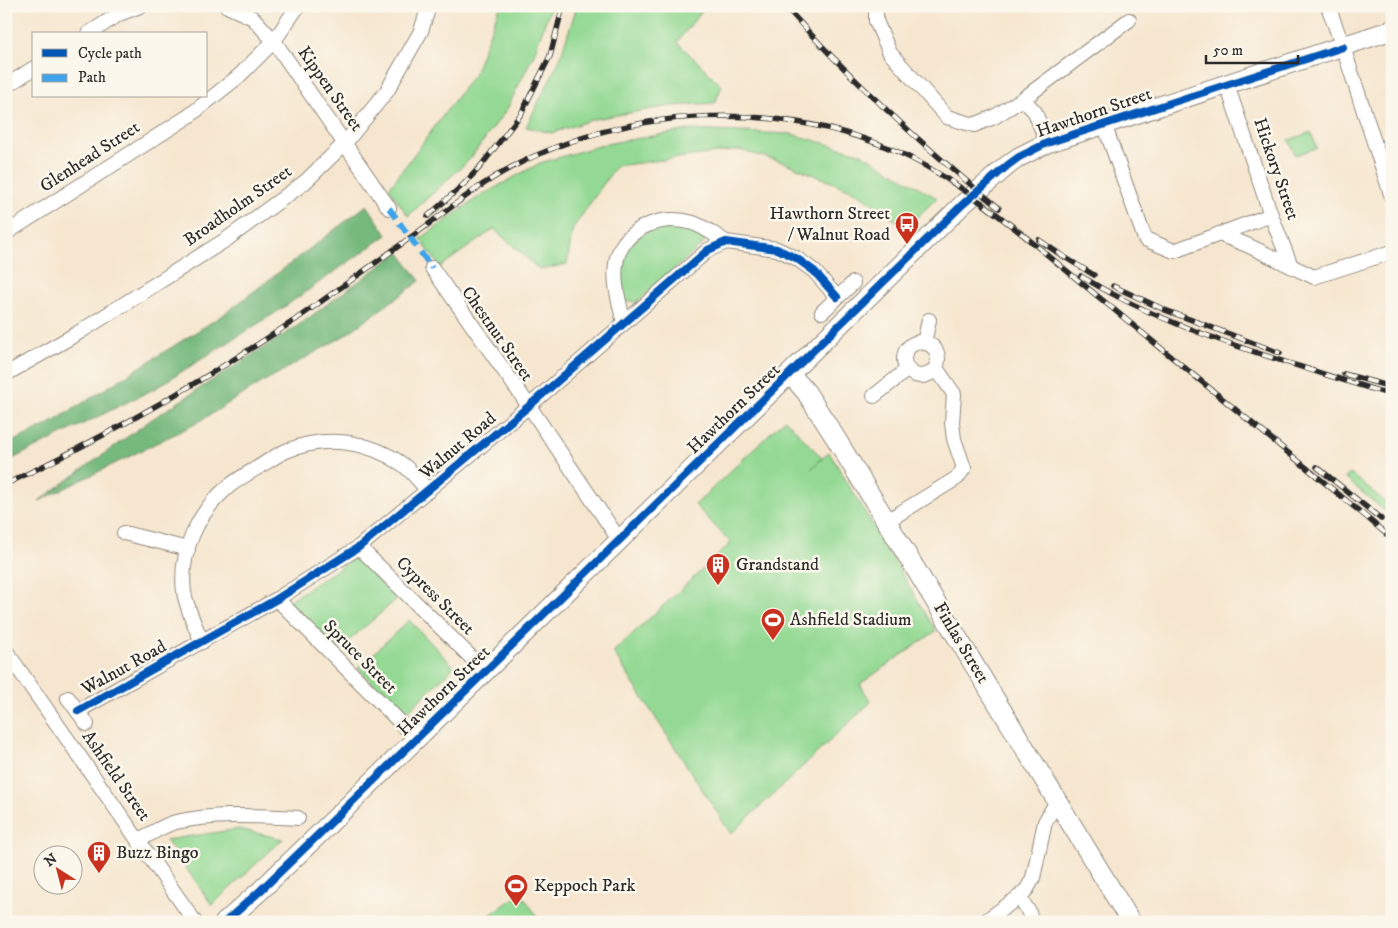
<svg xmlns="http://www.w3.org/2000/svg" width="1398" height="928" font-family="'IM FELL DW Pica',serif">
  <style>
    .green { fill: #93d993; stroke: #5f825f }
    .forest { fill: #76b97d; stroke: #507254 }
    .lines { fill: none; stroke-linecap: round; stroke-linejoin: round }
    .street-casing { stroke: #90887d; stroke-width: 16 }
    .secondary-casing { stroke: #90887d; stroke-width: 21 }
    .street { stroke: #fff; stroke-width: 14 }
    .secondary { stroke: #fff; stroke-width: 19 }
    .rail-casing { stroke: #2b2b2b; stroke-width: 5.5 }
    .rail { stroke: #fbf7ec; stroke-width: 4; stroke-dasharray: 11; stroke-linecap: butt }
    .quiet { stroke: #3ea3eb; stroke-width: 6; stroke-dasharray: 12 6; stroke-linecap: butt }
    .cycleway-casing { stroke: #fbf7ec; stroke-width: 11 }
    .cycleway { stroke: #0057b8; stroke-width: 8 }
    .labels { text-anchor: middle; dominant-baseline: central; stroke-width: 5; stroke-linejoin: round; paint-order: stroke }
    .street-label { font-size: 18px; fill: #2b2b2b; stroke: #fbf7ec }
    .poi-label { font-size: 18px; fill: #2b2b2b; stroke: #fbf7ec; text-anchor: start }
  </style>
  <rect width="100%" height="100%" fill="#fbf7ec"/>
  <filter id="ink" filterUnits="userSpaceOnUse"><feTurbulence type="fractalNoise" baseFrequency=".02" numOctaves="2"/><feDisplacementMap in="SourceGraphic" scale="10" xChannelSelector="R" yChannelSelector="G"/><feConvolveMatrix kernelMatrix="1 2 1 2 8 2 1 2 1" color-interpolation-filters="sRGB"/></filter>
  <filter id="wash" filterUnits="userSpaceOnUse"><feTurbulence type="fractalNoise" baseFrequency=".0096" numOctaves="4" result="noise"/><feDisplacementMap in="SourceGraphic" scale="20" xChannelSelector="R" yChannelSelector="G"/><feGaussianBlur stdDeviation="1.12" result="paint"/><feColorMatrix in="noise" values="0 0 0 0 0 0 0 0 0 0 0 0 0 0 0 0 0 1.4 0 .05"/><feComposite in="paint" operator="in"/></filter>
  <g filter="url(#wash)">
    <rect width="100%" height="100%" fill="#f6e6cf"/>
    <!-- green -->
    <g class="green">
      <polygon points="500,6 551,6 534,54 507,109 469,160 408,216 389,188 474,74"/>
      <polygon points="577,6 706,6 677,42 722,86 715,103 671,106 594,119 552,133 526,127 559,61"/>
      <polygon points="689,130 791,134 860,153 937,198 906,228 858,193 783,162 739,150 616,166 573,228 567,264 540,270 494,229 440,267 420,239 480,196 540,163 605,144"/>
      <polygon points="1311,132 1317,148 1295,155 1289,140"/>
      <path d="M668,225L687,228L704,233V243L637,302L625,301C623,290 620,274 622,263C627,241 647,228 668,225Z"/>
      <polygon points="785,419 822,458 811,469 829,452 936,631 860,684 871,702 731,834 613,652 731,543 695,505"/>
      <polygon points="1349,473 1392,507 1392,517 1345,478"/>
      <polygon points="355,558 397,599 339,649 287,602"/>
      <polygon points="409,620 454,667 404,715 358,668"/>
      <polygon points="239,829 283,839 212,905 166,840"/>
      <polygon points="521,893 541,922 480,922"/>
    </g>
    <!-- forest -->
    <g class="forest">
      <polygon points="367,205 387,235 280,310 154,389 6,462 6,445 51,423 223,315"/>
      <polygon points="399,252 420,281 344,336 263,382 195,424 39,501 152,419 296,327"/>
    </g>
  </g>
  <g filter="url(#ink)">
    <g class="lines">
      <defs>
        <g id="street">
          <polyline points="227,6 253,18 274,41 389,208"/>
          <polyline points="876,6 876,21 890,53 947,117 974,125 994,117 1023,99 1129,20"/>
          <polyline points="1328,6 1343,47 1392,197"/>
          <polyline points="88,34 119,14 140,6"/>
          <polyline points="1227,85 1271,215 1291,266"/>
          <polyline points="6,86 34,68"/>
          <polyline points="1023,99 1035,112 1047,143"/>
          <polyline points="1104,124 1145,239 1174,251 1271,215"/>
          <polyline points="6,233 189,116 239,76 274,41 298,6"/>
          <polyline points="1219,234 1247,245 1314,277 1392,252"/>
          <polyline points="432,268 529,406 620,541"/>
          <polyline points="822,312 853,283"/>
          <path d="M624,323C619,302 612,279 617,258C626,226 664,214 693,223C705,227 716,236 726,242"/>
          <circle cx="921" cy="359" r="17"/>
          <polyline points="924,343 929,320"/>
          <polyline points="6,374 78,333 227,239 305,182 345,143 387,91 421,31 429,6"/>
          <polyline points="874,396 908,369"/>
          <polyline points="887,521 957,478 964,468 954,439 952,423 954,394 936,368"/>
          <polyline points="124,533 188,549"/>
          <polyline points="359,547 486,672"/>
          <polyline points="277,599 417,739"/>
          <path d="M202,642C195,626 187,609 184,592C179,552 198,512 228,487C236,480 247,474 257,468C266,463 276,455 286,451C325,435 367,440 402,464C412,471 420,482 428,491"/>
          <polyline points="6,651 195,922"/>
          <polyline points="68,698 87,724"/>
          <polyline points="78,711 277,599 359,547 529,406 708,250 726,242 777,249 796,258 814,271 837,297"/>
          <path d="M138,840C150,835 163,825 176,822C215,813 258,816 298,818"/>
          <polyline points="1019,897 1029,912 1031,922"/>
          <polyline points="984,922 1019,897 1027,889 1033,878 1045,822 1057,801"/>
        </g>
        <g id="secondary">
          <polyline points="791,375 806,392 835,437 1131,922"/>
          <polyline points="225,922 260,891 319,834 962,205 1008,165 1019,157 1047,143 1392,30"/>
        </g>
      </defs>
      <!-- street casing -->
      <use href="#street" class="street-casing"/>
      <!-- secondary casing -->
      <use href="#secondary" class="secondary-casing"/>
      <!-- street -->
      <use href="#street" class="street"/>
      <!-- secondary -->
      <use href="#secondary" class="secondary"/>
      <defs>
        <g id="rail">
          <path d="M785,6C850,79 923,146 999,208"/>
          <polyline points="428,216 465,183 480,167 521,114 550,56 563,6"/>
          <polyline points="1039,240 1061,255 1094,275"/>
          <path d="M1081,276C1142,314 1211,338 1279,360C1317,372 1354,384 1392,395"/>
          <polyline points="1113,286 1165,310 1280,353"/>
          <polyline points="1344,374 1392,387"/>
          <polyline points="1317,467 1381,519"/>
          <path d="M6,484C106,437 203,381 295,320C336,291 377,262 418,232C449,209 478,185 512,167C629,106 774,99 896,151C941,171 983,203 1022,234L1364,515L1392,539"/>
        </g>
      </defs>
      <!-- rail casing -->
      <use href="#rail" class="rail-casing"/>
      <!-- rail -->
      <use href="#rail" class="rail"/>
      <!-- quiet -->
      <polyline class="quiet" points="389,208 432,268"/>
      <defs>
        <g id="cycleway">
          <polyline points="78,711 277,599 359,547 529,406 708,250 726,242 777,249 796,258 814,271 837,297"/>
          <polyline points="225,922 260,891 319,834 962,205 1008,165 1019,157 1047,143 1343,47"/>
        </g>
      </defs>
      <!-- cycleway casing -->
      <use href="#cycleway" class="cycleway-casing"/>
      <!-- cycleway -->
      <use href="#cycleway" class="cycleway"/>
    </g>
  </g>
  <!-- icons -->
  <defs>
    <symbol id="bus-pin" viewBox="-11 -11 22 30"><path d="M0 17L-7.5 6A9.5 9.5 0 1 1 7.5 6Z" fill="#c8321e" stroke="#fbf7ec"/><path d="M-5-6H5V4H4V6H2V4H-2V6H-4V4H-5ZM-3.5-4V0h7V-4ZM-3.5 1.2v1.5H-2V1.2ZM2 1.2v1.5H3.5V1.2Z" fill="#fff"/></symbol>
    <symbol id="building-pin" viewBox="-11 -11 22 30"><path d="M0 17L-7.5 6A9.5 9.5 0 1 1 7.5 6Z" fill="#c8321e" stroke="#fbf7ec"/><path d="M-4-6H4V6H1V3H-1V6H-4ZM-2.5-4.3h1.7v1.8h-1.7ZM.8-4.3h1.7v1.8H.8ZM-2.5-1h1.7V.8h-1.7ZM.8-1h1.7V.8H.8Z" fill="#fff"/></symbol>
    <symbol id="stadium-pin" viewBox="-11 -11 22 30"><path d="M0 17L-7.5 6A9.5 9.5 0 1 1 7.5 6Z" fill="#c8321e" stroke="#fbf7ec"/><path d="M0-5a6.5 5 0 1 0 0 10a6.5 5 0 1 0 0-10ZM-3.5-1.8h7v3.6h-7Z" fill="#fff"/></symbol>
  </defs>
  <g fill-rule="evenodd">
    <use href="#bus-pin" x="893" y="210" width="28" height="38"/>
    <use href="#building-pin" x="704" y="551" width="28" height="38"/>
    <use href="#stadium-pin" x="759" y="606" width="28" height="38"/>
    <use href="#building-pin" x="85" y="839" width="28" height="38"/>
    <use href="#stadium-pin" x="502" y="872" width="28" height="38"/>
  </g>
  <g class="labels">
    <!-- street labels -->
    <g class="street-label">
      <text transform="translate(330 89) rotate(55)">Kippen Street</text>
      <text transform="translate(1094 113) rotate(-19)">Hawthorn Street</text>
      <text transform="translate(90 157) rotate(-33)">Glenhead Street</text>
      <text transform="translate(1276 169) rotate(71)">Hickory Street</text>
      <text transform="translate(238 206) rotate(-35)">Broadholm Street</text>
      <text transform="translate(497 334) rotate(55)">Chestnut Street</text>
      <text transform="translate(734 409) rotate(-44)">Hawthorn Street</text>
      <text transform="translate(458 446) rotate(-40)">Walnut Road</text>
      <text transform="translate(435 596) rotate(45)">Cypress Street</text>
      <text transform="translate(961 643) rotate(59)">Finlas Street</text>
      <text transform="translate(360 657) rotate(45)">Spruce Street</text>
      <text transform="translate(124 668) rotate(-29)">Walnut Road</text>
      <text transform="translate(444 691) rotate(-44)">Hawthorn Street</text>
      <text transform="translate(116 776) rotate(55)">Ashfield Street</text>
    </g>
    <!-- poi labels -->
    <g class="poi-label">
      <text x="890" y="214" text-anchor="end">Hawthorn Street<tspan x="890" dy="21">/ Walnut Road</tspan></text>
      <text x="736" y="565">Grandstand</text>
      <text x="790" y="620">Ashfield Stadium</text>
      <text x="116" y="853">Buzz Bingo</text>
      <text x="534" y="886">Keppoch Park</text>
    </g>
  </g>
  <!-- margin -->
  <rect width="1398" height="928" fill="none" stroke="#fbf7ec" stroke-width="25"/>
  <!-- legend -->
  <rect x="32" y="32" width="175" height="65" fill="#fbf7ec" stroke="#a8a59f"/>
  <rect x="42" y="49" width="25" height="8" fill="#0057b8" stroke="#a8a59f"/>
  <text x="78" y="58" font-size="15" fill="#2b2b2b">Cycle path</text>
  <rect x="42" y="74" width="25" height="8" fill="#3ea3eb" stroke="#a8a59f"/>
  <text x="78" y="82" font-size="15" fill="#2b2b2b">Path</text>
  <!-- north arrow -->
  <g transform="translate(58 870) rotate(324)"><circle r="24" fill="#fbf7ec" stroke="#a8a59f"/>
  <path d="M0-4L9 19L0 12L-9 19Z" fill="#c8321e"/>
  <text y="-8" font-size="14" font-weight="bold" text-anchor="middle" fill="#2b2b2b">N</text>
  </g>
  <!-- scale -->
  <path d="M1206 55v8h92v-8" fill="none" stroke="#2b2b2b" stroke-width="2.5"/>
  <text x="1213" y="55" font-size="15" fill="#2b2b2b" stroke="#fbf7ec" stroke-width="4" paint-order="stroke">50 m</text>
</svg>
